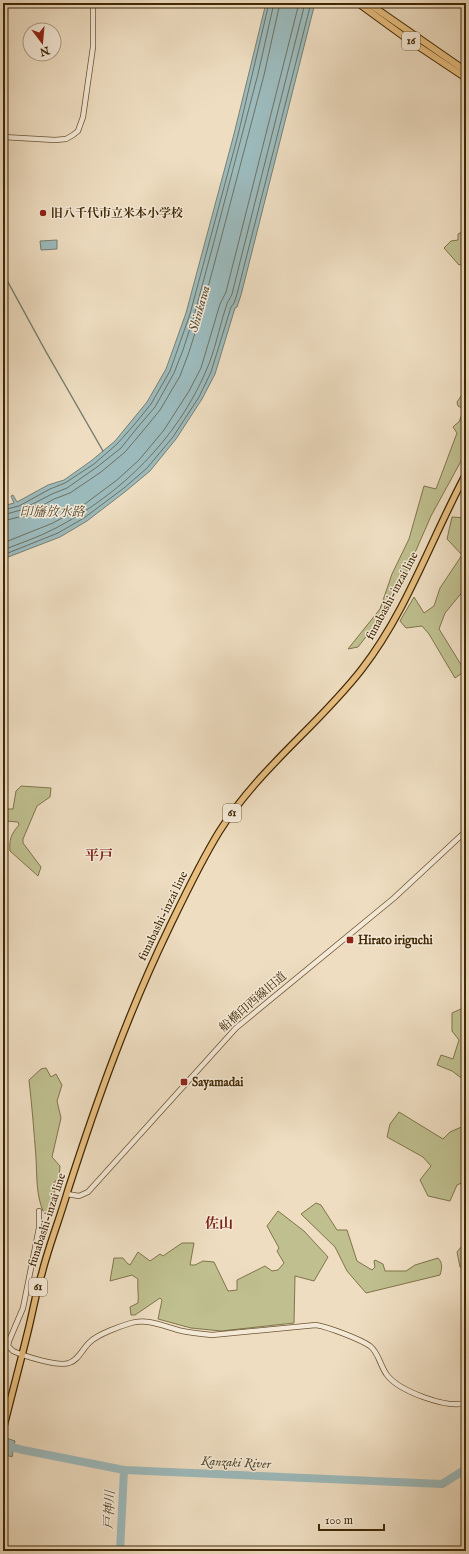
<svg xmlns="http://www.w3.org/2000/svg" width="469" height="1554" font-family="'IM FELL English','Noto Serif JP',serif">
  <style>
    .green { fill: #bfbf8f; stroke: #80744a }
    .water { fill: #9cbabc; stroke: #778072 }
    .lines { fill: none; stroke-linecap: round; stroke-linejoin: round }
    .shore { stroke: #6e7160; stroke-width: 1 }
    .stream { stroke: #778072; stroke-width: 1.5 }
    .river { stroke: #9cbabc; stroke-width: 8 }
    .minor-casing { stroke: #6c5533; stroke-width: 6 }
    .major-casing { stroke: #402804; stroke-width: 8 }
    .highway-casing { stroke: #402804; stroke-width: 8 }
    .minor { stroke: #f4e9d7; stroke-width: 4.5 }
    .major { stroke: #e7be80; stroke-width: 5.5 }
    .highway { stroke: #e7be80; stroke-width: 6 }
    .poi-dot { fill: #8f2418; stroke: #f4e9d7; stroke-width: 1.5 }
    .labels { text-anchor: middle; dominant-baseline: central; stroke-width: 3; stroke-linejoin: round; paint-order: stroke }
    .shield { fill: #f4e9d7; stroke: #766243; stroke-width: 1 }
    .shield-label { font-size: 11px; font-weight: bold; fill: #402804 }
    .poi-label { font-size: 12px; font-weight: bold; fill: #402804; stroke: #f4e9d7; text-anchor: start }
    .street-label { font-size: 12px; fill: #402804; stroke: #f4e9d7 }
    .water-label { font-size: 13px; font-style: italic; fill: #574c32; stroke: #f4e9d7 }
    .quarter-label { font-size: 14px; font-weight: bold; fill: #7a1f14; stroke: #f4e9d7 }
  </style>
  <rect width="100%" height="100%" fill="#eeddc1"/>
  <filter id="stains"><feTurbulence type="fractalNoise" baseFrequency=".005" numOctaves="4"/><feColorMatrix values="0 0 0 0 .2 0 0 0 0 .09 0 0 0 0 .02 0 0 0 .5 -.17"/></filter>
  <radialGradient id="worn" r=".72"><stop offset=".6" stop-color="#630" stop-opacity="0"/><stop offset="1" stop-color="#630" stop-opacity=".3"/></radialGradient>
  <!-- green -->
  <g class="green">
    <polygon points="466,230 466,262 459,265 444,248 451,241 458,240 458,234"/>
    <polygon points="466,389 466,452 431,516 400,587 386,611 358,647 348,649 380,609 392,574 409,539 424,486 436,489 457,433 453,427 455,425 459,422 464,409 458,406 457,402"/>
    <polygon points="452,517 466,518 466,584 464,590 445,613 439,629 465,671 455,678 429,634 422,626 406,628 400,621 414,597 424,613 434,606 440,588 462,555 447,539"/>
    <path d="M21,786L51,788L50,797L37,806L23,839V843L41,867L38,876L10,851C9,840 11,834 19,825L18,822L6,821L7,809H13L16,791Z"/>
    <polygon points="461,1009 466,1010 466,1080 464,1080 452,1071 437,1065 441,1055 453,1059 459,1040 452,1031 452,1013"/>
    <path d="M46,1068L51,1077L56,1074L62,1085L57,1101L61,1118L52,1157L60,1166L59,1180L55,1181C54,1189 55,1207 52,1213H44C36,1197 37,1176 36,1158C34,1132 32,1106 29,1080L41,1069Z"/>
    <polygon points="399,1112 443,1139 450,1132 466,1125 466,1181 457,1185 450,1201 428,1196 420,1180 431,1166 423,1157 387,1137 390,1124"/>
    <path d="M316,1203L321,1205L337,1230H347L357,1261L372,1270L375,1267L374,1261L375,1260L383,1264L385,1271H406L415,1265L438,1258C443,1263 442,1268 440,1275L366,1293L347,1271L335,1247L301,1214Z"/>
    <path d="M278,1211L304,1231L328,1257L314,1281L295,1276L294,1323L221,1331L191,1328L158,1319L162,1300L160,1298L135,1315H131L130,1307L138,1303C139,1295 137,1288 138,1279L132,1275L110,1281L114,1258H123L127,1263L130,1265L138,1252L150,1261L160,1254L163,1256L182,1243H194L190,1265H195L203,1261L214,1262L228,1291L237,1290V1280L265,1266L272,1271L278,1270L284,1263L277,1251L279,1248L267,1226Z"/>
    <polygon points="466,1241 466,1268 460,1267 457,1252"/>
  </g>
  <!-- water -->
  <g class="water">
    <polygon points="266,3 315,3 241,295 237,307 235,308 215,374 202,399 176,439 150,471 126,491 87,521 60,537 3,559 3,506 14,503 11,496 13,495 17,502 48,485 64,480 91,461 115,441 147,402 166,369 186,313 234,134"/>
    <polygon points="57,240 57,249 41,250 40,241"/>
    <polygon points="3,1437 15,1441 12,1457 3,1454"/>
  </g>
  <g class="lines">
    <!-- shore -->
    <g class="shore">
      <polyline points="3,510 19,506 50,489 65,483 94,464 117,444 134,425 151,404 170,371 190,314 208,247 238,135 269,3"/>
      <polyline points="3,515 21,510 52,494 67,488 97,467 121,448 137,428 155,407 174,373 183,350 194,316 212,249 258,74 274,3"/>
      <polyline points="3,521 23,516 54,499 70,493 101,472 125,452 142,432 160,410 180,376 189,352 200,317 218,250 264,75 280,3"/>
      <polyline points="3,543 53,523 78,509 117,480 139,460 164,430 189,391 201,368 220,304 226,292 299,3"/>
      <path d="M3,550C21,543 39,537 56,528C121,494 177,439 206,371C215,351 219,328 226,307C227,302 230,299 232,294L305,3"/>
      <polyline points="3,555 58,533 84,518 124,488 147,468 173,437 199,397 211,372 231,307 234,303 237,294 311,3"/>
    </g>
    <!-- stream -->
    <g class="stream">
      <polyline points="3,273 45,350 103,451"/>
      <polyline points="3,1337 4,1338"/>
    </g>
    <!-- river -->
    <g class="river">
      <polyline points="3,1445 23,1450 124,1470 442,1484 466,1469"/>
      <polyline points="120,1551 124,1470"/>
    </g>
    <defs>
      <g id="minor">
        <polyline points="3,137 55,140 66,139 73,135 78,131 83,117 93,47 93,3"/>
        <polyline points="67,1194 79,1196 88,1192 236,1028 394,898 466,831"/>
        <path d="M39,1211V1228L23,1308L9,1341L8,1346L13,1351C24,1356 58,1367 69,1363C79,1360 82,1349 90,1342C98,1334 121,1326 131,1323C149,1318 165,1327 182,1331C192,1333 202,1334 212,1335L316,1325C328,1327 360,1339 370,1346C379,1353 380,1366 387,1375C399,1391 447,1409 466,1403"/>
      </g>
      <path id="major" d="M3,1430C11,1397 20,1364 28,1331C33,1311 36,1292 42,1273C49,1245 60,1218 68,1190C97,1100 128,1013 169,928C185,895 200,863 219,832C259,768 317,727 362,669C407,611 431,539 466,474"/>
      <g id="highway">
        <polyline points="358,3 406,38 466,78"/>
        <polyline points="368,3 466,71"/>
      </g>
    </defs>
    <!-- minor casing -->
    <use href="#minor" class="minor-casing"/>
    <!-- major casing -->
    <use href="#major" class="major-casing"/>
    <!-- highway casing -->
    <use href="#highway" class="highway-casing"/>
    <!-- minor -->
    <use href="#minor" class="minor"/>
    <!-- major -->
    <use href="#major" class="major"/>
    <!-- highway -->
    <use href="#highway" class="highway"/>
  </g>
  <!-- markers -->
  <g class="poi-dot">
    <circle cx="43" cy="213" r="4"/>
    <rect x="346" y="936" width="8" height="8" rx="2"/>
    <rect x="180" y="1078" width="8" height="8" rx="2"/>
  </g>
  <g class="labels">
    <!-- shield labels -->
    <g class="shield">
      <rect x="402" y="32" width="18" height="18" rx="3"/>
      <rect x="223" y="804" width="18" height="18" rx="3"/>
      <rect x="29" y="1278" width="18" height="18" rx="3"/>
    </g>
    <g class="shield-label">
      <text x="411" y="41">16</text>
      <text x="232" y="813">61</text>
      <text x="38" y="1287">61</text>
    </g>
    <!-- poi labels -->
    <g class="poi-label">
      <text x="51" y="213">旧八千代市立米本小学校</text>
      <text x="358" y="940">Hirato iriguchi</text>
      <text x="192" y="1082">Sayamadai</text>
    </g>
    <!-- street labels -->
    <g class="street-label">
      <text transform="translate(392 596) rotate(-62)">funabashi-inzai line</text>
      <text transform="translate(163 916) rotate(-64)">funabashi-inzai line</text>
      <text transform="translate(253 1002) rotate(-41)">船橋印西線旧道</text>
      <text transform="translate(47 1220) rotate(-72)">funabashi-inzai line</text>
    </g>
    <!-- water labels -->
    <g class="water-label">
      <text transform="translate(200 309) rotate(-74)">Shinkawa</text>
      <text x="52" y="512">印旛放水路</text>
      <text transform="translate(236 1463) rotate(3)">Kanzaki River</text>
      <text transform="translate(110 1510) rotate(-87)">戸神川</text>
    </g>
    <!-- quarter labels -->
    <g class="quarter-label">
      <text x="99" y="856">平戸</text>
      <text x="219" y="1224">佐山</text>
    </g>
  </g>
  <!-- margin -->
  <rect width="469" height="1554" fill="none" stroke="#eeddc1" stroke-width="16"/>
  <rect x="4" y="4" width="461" height="1546" fill="none" stroke="#402804" stroke-width="2"/>
  <rect x="8" y="8" width="453" height="1538" fill="none" stroke="#402804"/>
  <!-- north arrow -->
  <g transform="translate(42 42) rotate(164)"><circle r="19" fill="#f4e9d7" stroke="#ac9c83"/>
  <path d="M0-3L7 15L0 10L-7 15Z" fill="#8f2418"/>
  <text y="-6" font-size="11" font-weight="bold" text-anchor="middle" fill="#402804">N</text>
  </g>
  <!-- scale -->
  <path d="M319 1524v6h65v-6" fill="none" stroke="#402804" stroke-width="2"/>
  <text x="325" y="1524" font-size="12" fill="#402804" stroke="#f4e9d7" stroke-width="3" paint-order="stroke">100 m</text>
  <rect width="100%" height="100%" filter="url(#stains)"/>
  <rect width="100%" height="100%" fill="url(#worn)"/>
</svg>
